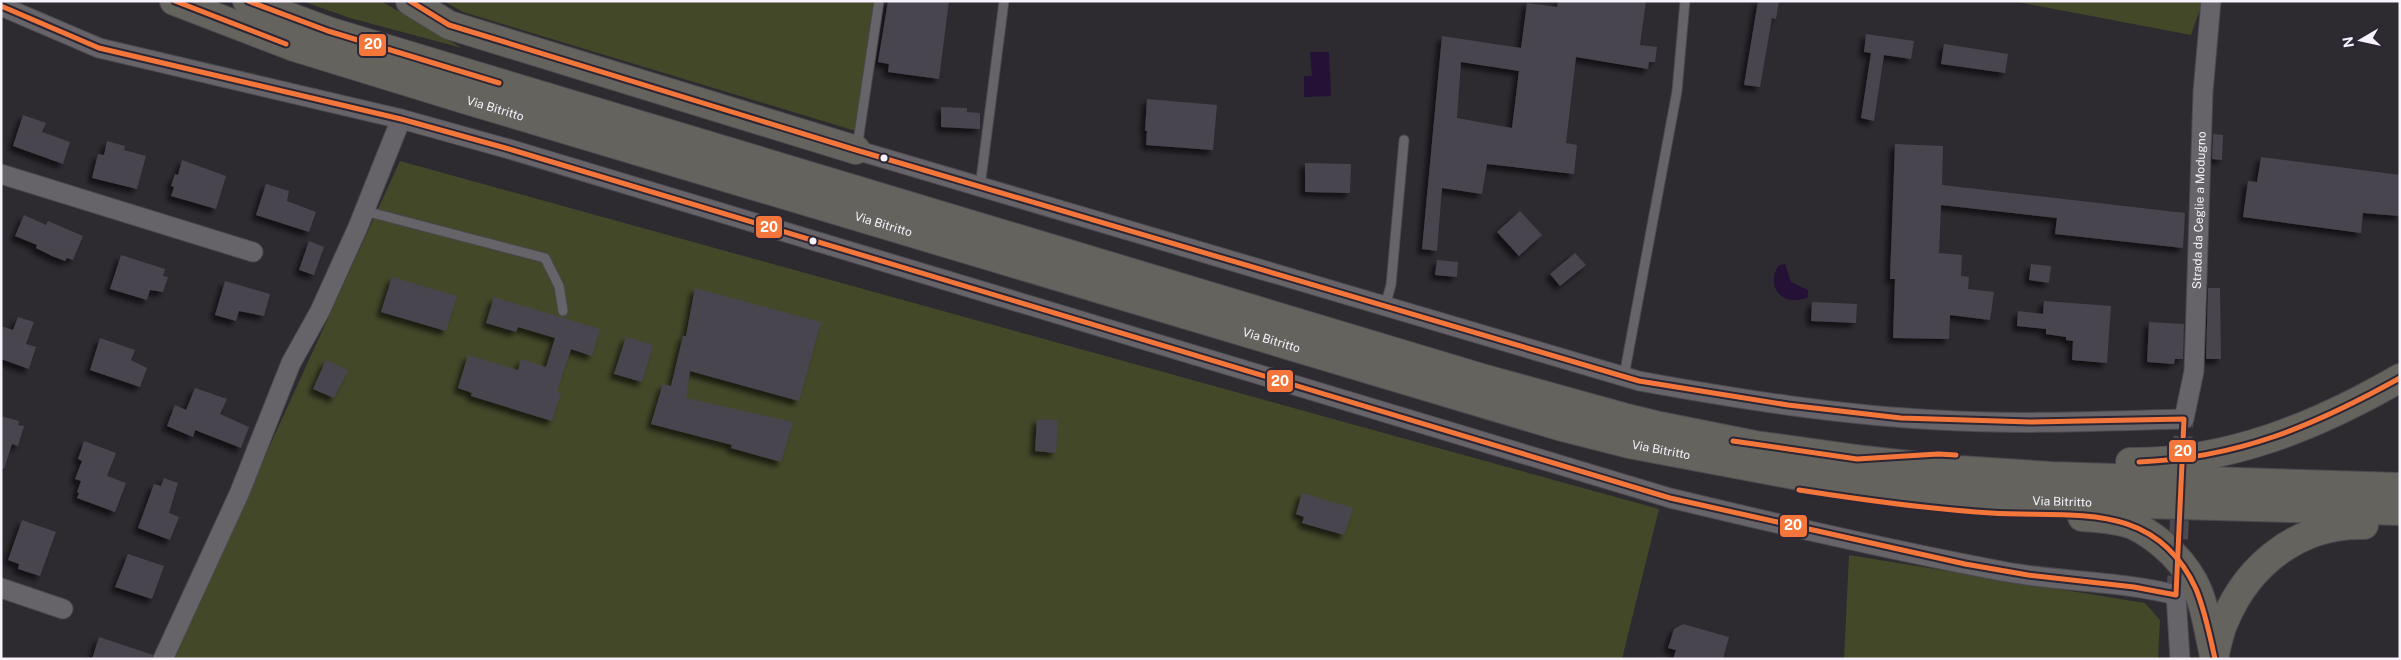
<svg xmlns="http://www.w3.org/2000/svg" width="2401" height="660" font-family="'Public Sans',sans-serif">
  <style>
    .green { fill: #434829 }
    .water { fill: #251135 }
    .building { fill: #4a444f; fill-rule: evenodd; filter: url(#shadow) }
    .lines { fill: none; stroke-linecap: round; stroke-linejoin: round }
    .minor-tunnel { stroke: #4b484f; stroke-width: 19; stroke-dasharray: 19 9; stroke-linecap: butt }
    .service-casing { stroke: #4b484e; stroke-width: 11 }
    .minor-casing { stroke: #4b484e; stroke-width: 21 }
    .trunk-casing { stroke: #4b484e; stroke-width: 30 }
    .service { stroke: #666469; stroke-width: 9 }
    .minor { stroke: #666469; stroke-width: 19 }
    .trunk { stroke: #64635e; stroke-width: 28 }
    .bus-1-casing { stroke: #2d2634; stroke-width: 9 }
    .bus-1 { stroke: #f5763a; stroke-width: 5 }
    .bus-dot { fill: #f7f2fc; stroke: #2d2634; stroke-width: 2 }
    .labels { text-anchor: middle; dominant-baseline: central; stroke-width: 4; stroke-linejoin: round; paint-order: stroke }
    .street-label { font-size: 12px; fill: #f7f2fc; stroke: #2d2634 }
    .line-badge { stroke: #2d2634; stroke-width: 2 }
    .badge-label { font-size: 14px; text-anchor: middle; font-weight: bold; fill: #fff }
  </style>
  <defs>
    <filter id="shadow"><feDropShadow dx="-4.5" dy="4.5" stdDeviation="2.5" flood-color="#0009"/></filter>
  </defs>
  <rect width="100%" height="100%" fill="#2d2a30"/>
  <!-- green -->
  <g class="green">
    <polygon points="302,1 381,1 462,48 350,18"/>
    <polygon points="444,1 879,1 859,132 463,12"/>
    <polygon points="2013,1 2203,1 2191,35"/>
    <polygon points="400,161 1659,509 1622,659 172,659"/>
    <polygon points="1849,555 2145,603 2160,620 2158,659 1844,659"/>
  </g>
  <!-- water -->
  <g class="water">
    <polygon points="1310,52 1329,52 1331,96 1304,97 1304,76 1312,76"/>
    <path d="M1785,264L1791,282L1808,290V297C1785,308 1765,289 1778,266Z"/>
  </g>
  <!-- building -->
  <g class="building">
    <polygon points="888,1 949,1 939,79 888,72 889,64 878,62"/>
    <path d="M1558,1H1646L1640,45L1657,47L1655,62H1649L1648,69L1576,57L1566,143L1577,145L1574,174L1487,164L1482,194L1442,188L1437,251L1422,249L1442,36L1521,48L1527,3L1557,7ZM1461,62L1519,71L1512,128L1457,118Z"/>
    <polygon points="1758,1 1779,1 1776,19 1772,18 1760,87 1744,85"/>
    <polygon points="1866,34 1914,41 1911,59 1884,55 1874,121 1861,118 1871,53 1864,52"/>
    <polygon points="1944,44 2008,54 2005,73 1941,64"/>
    <polygon points="1147,99 1217,105 1213,150 1146,145 1147,131 1145,131"/>
    <polygon points="941,107 967,108 967,112 980,113 980,129 941,127"/>
    <polygon points="23,115 46,123 42,132 70,142 63,164 13,146"/>
    <polygon points="2213,134 2223,135 2222,160 2212,159"/>
    <polygon points="107,141 125,146 124,150 146,156 137,189 92,178 98,154 104,155"/>
    <polygon points="1895,144 1943,146 1942,185 2185,213 2183,248 2055,234 2057,218 1941,205 1939,253 1962,255 1961,276 1969,277 1968,289 1994,292 1990,320 1950,315 1949,339 1893,338 1895,279 1890,279"/>
    <polygon points="2261,157 2400,175 2400,216 2363,213 2361,233 2243,217 2248,181 2257,182"/>
    <polygon points="182,160 226,176 216,209 171,196 174,187 171,186 175,174 178,175"/>
    <polygon points="1305,163 1351,164 1350,193 1305,192"/>
    <polygon points="266,184 289,191 287,201 316,212 309,232 256,215"/>
    <polygon points="1520,211 1542,235 1519,256 1497,232"/>
    <polygon points="24,215 46,225 48,221 83,236 73,260 67,258 65,261 52,256 36,248 37,245 15,236"/>
    <polygon points="309,241 324,247 314,275 299,270"/>
    <polygon points="1575,253 1586,265 1560,286 1550,274"/>
    <polygon points="121,255 165,269 163,276 168,277 163,292 150,290 147,300 110,289"/>
    <polygon points="1437,260 1458,262 1457,277 1435,275"/>
    <polygon points="2031,264 2051,266 2049,283 2029,280"/>
    <polygon points="392,277 457,296 446,331 381,312"/>
    <polygon points="225,281 270,294 264,316 239,311 236,321 215,315"/>
    <polygon points="695,288 821,322 799,401 690,371 686,398 793,422 781,462 731,448 732,445 651,424 663,384 671,386 683,336 686,336"/>
    <polygon points="2208,288 2220,288 2221,359 2206,359"/>
    <polygon points="494,297 600,329 592,356 571,349 557,391 561,393 552,421 471,396 472,393 458,388 468,355 518,370 521,359 546,367 555,338 518,327 516,332 486,323"/>
    <polygon points="2044,301 2111,306 2107,363 2072,360 2073,341 2066,340 2066,337 2046,334 2046,329 2017,326 2018,311 2043,314"/>
    <polygon points="1812,302 1857,304 1856,323 1811,321"/>
    <polygon points="18,317 34,322 26,344 36,347 29,369 1,359 1,326 13,330"/>
    <polygon points="2149,322 2184,324 2183,359 2175,359 2174,364 2147,362"/>
    <polygon points="626,337 653,345 642,382 614,374"/>
    <polygon points="100,338 135,350 131,360 147,368 140,387 90,370"/>
    <polygon points="326,360 348,370 334,398 313,389"/>
    <polygon points="195,388 227,399 220,414 249,427 241,448 195,430 193,437 167,426 175,405 186,410"/>
    <polygon points="1,416 19,421 18,425 24,426 18,446 12,444 4,469 1,468"/>
    <polygon points="1037,419 1058,420 1056,453 1035,451"/>
    <polygon points="84,441 116,453 107,476 126,483 115,512 77,498 79,493 77,492 81,481 75,479 82,461 78,459"/>
    <polygon points="164,478 178,483 169,513 179,517 170,540 138,528 154,484 161,486"/>
    <polygon points="1302,493 1353,508 1344,535 1302,523 1304,517 1296,514"/>
    <polygon points="22,520 56,532 40,576 18,569 19,564 8,560"/>
    <polygon points="128,554 164,566 152,599 115,587"/>
    <polygon points="1683,624 1729,637 1723,659 1673,659 1676,650 1668,648 1674,629"/>
    <polygon points="99,637 153,655 152,659 92,659"/>
  </g>
  <g class="lines">
    <!-- minor-tunnel -->
    <polyline class="minor-tunnel" points="2176,595 2184,419"/>
    <defs>
      <g id="service">
        <polyline points="857,148 879,1"/>
        <polyline points="980,187 1004,1"/>
        <polyline points="365,211 545,258 559,286 563,311"/>
        <polyline points="1385,306 1391,285 1404,140"/>
        <polyline points="1624,376 1677,91 1685,1"/>
      </g>
      <g id="minor">
        <path d="M1,6L99,48L401,119L509,149L1670,498C1782,525 1894,551 2007,572C2063,582 2121,581 2176,595L2180,659"/>
        <path id="s1" d="M856,150L1639,381C1738,399 1838,415 1938,420C2020,425 2102,421 2184,419L2194,371L2203,92L2211,1"/>
        <polyline points="1,174 253,252"/>
        <polyline points="1,588 63,609"/>
        <polyline points="163,659 239,494 291,363 320,311 358,227 401,119"/>
      </g>
      <g id="trunk">
        <path id="s2" d="M174,1L294,47L470,101L1562,427L1629,444L1799,476L1950,496L2032,501L2400,511"/>
        <polyline points="247,1 328,31 477,76 1482,378 1623,417 1660,426 1755,445 1857,459 1944,469 2051,476 2400,487"/>
        <polyline points="410,1 449,25 856,150"/>
        <path d="M2130,462C2227,463 2317,426 2400,378"/>
        <path d="M2082,517C2098,518 2120,519 2135,526C2161,539 2187,564 2198,591C2207,613 2209,637 2215,659"/>
        <path d="M2215,653C2218,642 2220,630 2225,620C2249,563 2301,523 2364,525"/>
      </g>
    </defs>
    <!-- service casing -->
    <use href="#service" class="service-casing"/>
    <!-- minor casing -->
    <use href="#minor" class="minor-casing"/>
    <!-- trunk casing -->
    <use href="#trunk" class="trunk-casing"/>
    <!-- service -->
    <use href="#service" class="service"/>
    <!-- minor -->
    <use href="#minor" class="minor"/>
    <!-- trunk -->
    <use href="#trunk" class="trunk"/>
    <defs>
      <g id="bus-1">
        <polyline points="175,1 286,44"/>
        <polyline points="248,1 328,31 499,83"/>
        <polyline points="1,6 99,48 401,119 509,149 1670,498 1965,564 2028,575 2134,587 2176,595 2184,419 2030,422 1901,418 1788,405 1639,381 856,150 449,25 410,1"/>
        <polyline points="1733,441 1857,459 1938,454 1956,455"/>
        <path d="M2139,462C2238,458 2314,426 2400,378"/>
        <path d="M1799,490C1863,500 1927,509 1991,513C2072,518 2155,499 2196,589C2205,611 2210,636 2215,659"/>
      </g>
    </defs>
    <!-- bus-1 casing -->
    <use href="#bus-1" class="bus-1-casing"/>
    <!-- bus-1 -->
    <use href="#bus-1" class="bus-1"/>
  </g>
  <!-- markers -->
  <g class="bus-dot">
    <circle cx="884" cy="158" r="4.5"/>
    <circle cx="813" cy="241" r="4.5"/>
  </g>
  <g class="labels">
    <!-- street labels -->
    <g class="street-label">
      <text stroke="none"><textPath href="#s2" startOffset="339">Via Bitritto</textPath></text>
      <text stroke="none"><textPath href="#s1" startOffset="1574">Strada da Ceglie a Modugno</textPath></text>
      <text stroke="none"><textPath href="#s2" startOffset="744">Via Bitritto</textPath></text>
      <text stroke="none"><textPath href="#s2" startOffset="1149">Via Bitritto</textPath></text>
      <text stroke="none"><textPath href="#s2" startOffset="1554">Via Bitritto</textPath></text>
      <text stroke="none"><textPath href="#s2" startOffset="1959">Via Bitritto</textPath></text>
    </g>
  </g>
  <g class="line-badge">
    <rect x="358" y="33" width="29" height="24" rx="5" fill="#f5763a"/>
    <rect x="755" y="215" width="28" height="24" rx="5" fill="#f5763a"/>
    <rect x="1266" y="369" width="28" height="24" rx="5" fill="#f5763a"/>
    <rect x="2168" y="439" width="29" height="24" rx="5" fill="#f5763a"/>
    <rect x="1779" y="514" width="29" height="24" rx="5" fill="#f5763a"/>
  </g>
  <g class="badge-label">
    <text x="373" y="49">20</text>
    <text x="769" y="232">20</text>
    <text x="1280" y="386">20</text>
    <text x="2183" y="456">20</text>
    <text x="1793" y="530">20</text>
  </g>
  <!-- border -->
  <rect width="2401" height="660" fill="none" stroke="#f7f2fc" stroke-width="5"/>
  <!-- north arrow -->
  <g transform="translate(2361 40) rotate(261)" stroke="#2d2634" stroke-width="4" paint-order="stroke">
  <path d="M0-4L9 19L0 12L-9 19Z" fill="#f7f2fc"/>
  <text y="-8" font-size="14" font-weight="bold" text-anchor="middle" fill="#f7f2fc">N</text>
  </g>
</svg>
